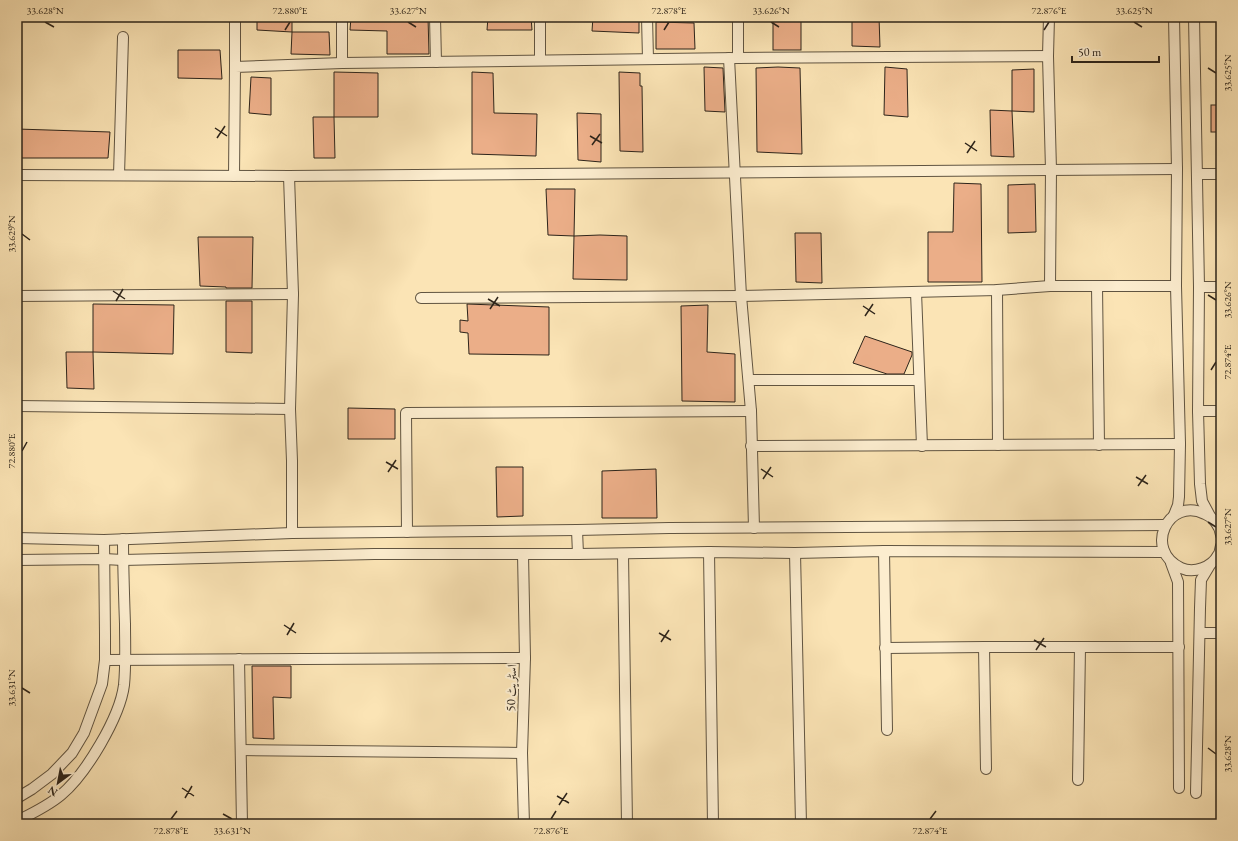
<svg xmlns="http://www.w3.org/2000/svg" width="1238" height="841" font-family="'EB Garamond',Amiri,serif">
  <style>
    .building { fill: #ebae88; stroke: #2d241a }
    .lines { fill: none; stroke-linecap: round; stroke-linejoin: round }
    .minor-casing { stroke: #605441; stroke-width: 12 }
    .minor { stroke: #fcedcf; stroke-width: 10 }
    .ticks { fill: none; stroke: #2d241a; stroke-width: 1.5 }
    .labels { text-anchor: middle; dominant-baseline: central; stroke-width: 4; stroke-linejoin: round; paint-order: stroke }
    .street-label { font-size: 13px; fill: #2d241a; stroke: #fcedcf }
    .neatline { fill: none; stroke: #2d241a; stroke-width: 1.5 }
    .ticks-label { font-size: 10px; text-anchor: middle; fill: #2d241a }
  </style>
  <rect width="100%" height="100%" fill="#fbe4b5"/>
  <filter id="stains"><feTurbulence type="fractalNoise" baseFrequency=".005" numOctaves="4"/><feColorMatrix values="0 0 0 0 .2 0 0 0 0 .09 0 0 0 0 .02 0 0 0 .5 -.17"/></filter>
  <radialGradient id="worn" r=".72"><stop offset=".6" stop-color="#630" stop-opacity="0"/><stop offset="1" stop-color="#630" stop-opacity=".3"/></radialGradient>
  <!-- building -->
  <g class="building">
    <polygon points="257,17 292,17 292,32 257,30"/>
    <polygon points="351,17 428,17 429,54 387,54 387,31 350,30"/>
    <polygon points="488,17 531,17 532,30 487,30"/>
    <polygon points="593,17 639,17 639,33 592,31"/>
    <rect x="773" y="17" width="28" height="33"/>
    <polygon points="852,17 879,17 880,47 852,46"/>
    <polygon points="656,22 694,23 695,49 656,49"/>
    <polygon points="292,32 329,32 330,55 291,54"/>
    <polygon points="178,50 220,50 222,79 178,78"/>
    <polygon points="704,67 723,68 725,112 705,111"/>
    <polygon points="778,67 800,68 802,154 757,152 756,68"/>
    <polygon points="885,67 907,69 908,117 884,115"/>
    <polygon points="1034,69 1034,112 1012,111 1012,70"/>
    <polygon points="334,72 378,73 378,117 334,117"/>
    <polygon points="472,72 493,73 494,113 537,114 536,156 472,154"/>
    <polygon points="619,72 640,73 640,86 642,86 643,152 620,151"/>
    <polygon points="251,77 271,78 271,115 249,113"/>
    <rect x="1211" y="105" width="10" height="27"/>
    <polygon points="990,110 1012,111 1014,157 991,156"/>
    <polygon points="577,113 601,114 601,162 578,160"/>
    <polygon points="313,117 334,117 335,158 314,158"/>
    <polygon points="17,129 110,132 108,158 17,158"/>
    <polygon points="954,183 981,184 982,282 928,282 928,232 953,232"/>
    <polygon points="1035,184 1036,232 1008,233 1008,185"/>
    <polygon points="546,189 575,189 574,236 548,235"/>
    <polygon points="795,233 821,233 822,283 796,282"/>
    <polygon points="600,235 627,236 627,280 573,279 574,236"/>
    <polygon points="198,237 253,237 252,288 226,288 226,287 200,286"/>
    <polygon points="226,301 252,301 252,353 226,352"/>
    <polygon points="93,304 174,305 173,354 93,352"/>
    <polygon points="467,304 549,307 549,355 469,354 468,333 460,332 460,320 468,321"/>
    <polygon points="708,305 707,352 735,354 735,402 682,401 681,306"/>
    <polygon points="865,336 912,352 912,355 904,374 887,374 853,363"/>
    <polygon points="66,352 93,352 94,389 67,388"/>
    <polygon points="348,408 395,409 395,439 348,439"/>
    <polygon points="496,467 523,467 523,516 497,517"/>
    <polygon points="656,469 657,518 602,518 602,471"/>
    <polygon points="252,666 291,666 291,698 273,697 274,739 253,738"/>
  </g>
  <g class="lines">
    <defs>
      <g id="minor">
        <polyline points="235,17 235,67"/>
        <polyline points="435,17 436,62"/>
        <polyline points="540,17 540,60"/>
        <polyline points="647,17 648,59"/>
        <polyline points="738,17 738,58 1048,56 1051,170 1050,286"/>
        <polyline points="1194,17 1199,287 1198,411 1200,484 1202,501 1210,516"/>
        <polyline points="1048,56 1049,17"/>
        <polyline points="729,58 741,296 751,411 754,528"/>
        <polyline points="342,63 342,17"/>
        <polyline points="1197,174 1221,174"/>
        <polyline points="17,175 289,176 1177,169"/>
        <polyline points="119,175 123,37"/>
        <polyline points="234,176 235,67 342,63 738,58"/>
        <polyline points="289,176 293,294 290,409 292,461 292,533"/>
        <polyline points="1097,286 1099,445"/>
        <polyline points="1199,287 1221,287"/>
        <polyline points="997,290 998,445"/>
        <polyline points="916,292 922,446"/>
        <polyline points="17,296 293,294"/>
        <polyline points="421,298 741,296 997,290 1050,286 1176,286"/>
        <polyline points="749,380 919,380"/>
        <polyline points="17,406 290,409"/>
        <polyline points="1198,411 1221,411"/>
        <polyline points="751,446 1180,444"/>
        <polyline points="1174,515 1178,505 1179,497 1180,444 1176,286 1177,169 1174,17"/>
        <polyline points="577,530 578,554"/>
        <polyline points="407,532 406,413 751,411"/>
        <path d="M1221,535C1220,526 1213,517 1205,514C1168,496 1143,550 1181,568C1194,574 1212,567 1218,555C1220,553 1220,549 1221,546"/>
        <polyline points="17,538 104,540 292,533 577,530 669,528 1165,525"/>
        <polyline points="884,551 887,730"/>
        <polyline points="709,552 713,824"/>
        <polyline points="795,553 801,824"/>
        <polyline points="523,554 525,658 522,753 524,824"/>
        <polyline points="623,554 627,824"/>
        <polyline points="17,560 104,559 123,560 374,554 578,554 709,552 795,553 884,551 1164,552"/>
        <polyline points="1171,563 1178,582 1179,788"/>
        <polyline points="1200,633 1221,633"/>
        <polyline points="984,647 986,769"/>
        <polyline points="885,648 984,647 1179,647"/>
        <polyline points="239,659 242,824"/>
        <polyline points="105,660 525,658"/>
        <polyline points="241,750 522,753"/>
        <polyline points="1078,780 1080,647"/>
        <polyline points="1196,793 1200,608 1201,580 1210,565"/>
        <polyline points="17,798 32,789 52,774 72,753 84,733 102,684 105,660 105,635 104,540"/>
        <path d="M17,821C33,813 48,806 61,795C86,774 120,717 124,685C126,665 125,644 125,624C124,595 123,567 123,539"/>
      </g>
    </defs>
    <!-- minor casing -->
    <use href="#minor" class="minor-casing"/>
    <!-- minor -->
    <use href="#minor" class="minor"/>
  </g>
  <!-- ticks -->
  <path class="ticks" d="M45,22L54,27M408,22L416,27M771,22L779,27M1134,22L1142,27M285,30L290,22M664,30L669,22M1044,30L1049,22M1208,68L1216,73M215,128L227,136M590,136L602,143M217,138L225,126M965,143L977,151M592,145L600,134M967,153L975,141M22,234L30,240M113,291L125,299M1208,295L1216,300M488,299L500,306M116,301L123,289M863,306L875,314M490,309L498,297M865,316L873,304M1211,370L1216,362M22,451L27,442M386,462L398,469M761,469L773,477M388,472L396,460M1136,477L1148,484M763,479L771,467M1138,486L1146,475M1208,522L1216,527M284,625L296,633M659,633L671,640M287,635L294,623M1034,640L1046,647M661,642L669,630M1036,650L1044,638M22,688L30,693M1208,748L1216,754M182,788L194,796M557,796L569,803M185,798L192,786M559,805L567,793M223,814L232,819M171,819L177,811M551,819L556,811M930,819L936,811"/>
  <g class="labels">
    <!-- street labels -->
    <g class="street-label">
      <text transform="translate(511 688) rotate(-88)">اسٹریٹ 50</text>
    </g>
  </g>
  <!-- margin -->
  <rect width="1238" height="841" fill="none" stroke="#fbe4b5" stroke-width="44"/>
  <!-- north arrow -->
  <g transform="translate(58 783) rotate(212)" stroke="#fcedcf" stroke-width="3" paint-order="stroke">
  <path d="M0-3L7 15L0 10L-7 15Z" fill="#2d241a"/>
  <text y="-6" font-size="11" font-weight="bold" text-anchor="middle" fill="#2d241a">N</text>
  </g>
  <!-- scale -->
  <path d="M1072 56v6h87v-6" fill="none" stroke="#2d241a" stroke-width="2"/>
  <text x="1078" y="56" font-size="12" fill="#2d241a" stroke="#fcedcf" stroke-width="3" paint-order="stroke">50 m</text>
  <rect x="22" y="22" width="1194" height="797" class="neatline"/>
  <g class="ticks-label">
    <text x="45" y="14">33.628°N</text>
    <text x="290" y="14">72.880°E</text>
    <text x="408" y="14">33.627°N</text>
    <text x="669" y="14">72.878°E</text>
    <text x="771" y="14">33.626°N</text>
    <text x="1049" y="14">72.876°E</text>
    <text x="1134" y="14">33.625°N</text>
    <text transform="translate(1227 73) rotate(-90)" y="4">33.625°N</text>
    <text transform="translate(11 234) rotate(-90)" y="4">33.629°N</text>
    <text transform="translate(1227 300) rotate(-90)" y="4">33.626°N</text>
    <text transform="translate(1227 362) rotate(-90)" y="4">72.874°E</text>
    <text transform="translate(11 451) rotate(-90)" y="4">72.880°E</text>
    <text transform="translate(1227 527) rotate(-90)" y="4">33.627°N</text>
    <text transform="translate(11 688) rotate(-90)" y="4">33.631°N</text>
    <text transform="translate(1227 754) rotate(-90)" y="4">33.628°N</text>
    <text x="171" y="834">72.878°E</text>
    <text x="232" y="834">33.631°N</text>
    <text x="551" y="834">72.876°E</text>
    <text x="930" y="834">72.874°E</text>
  </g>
  <rect width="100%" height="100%" filter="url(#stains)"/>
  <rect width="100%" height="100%" fill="url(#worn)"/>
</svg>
